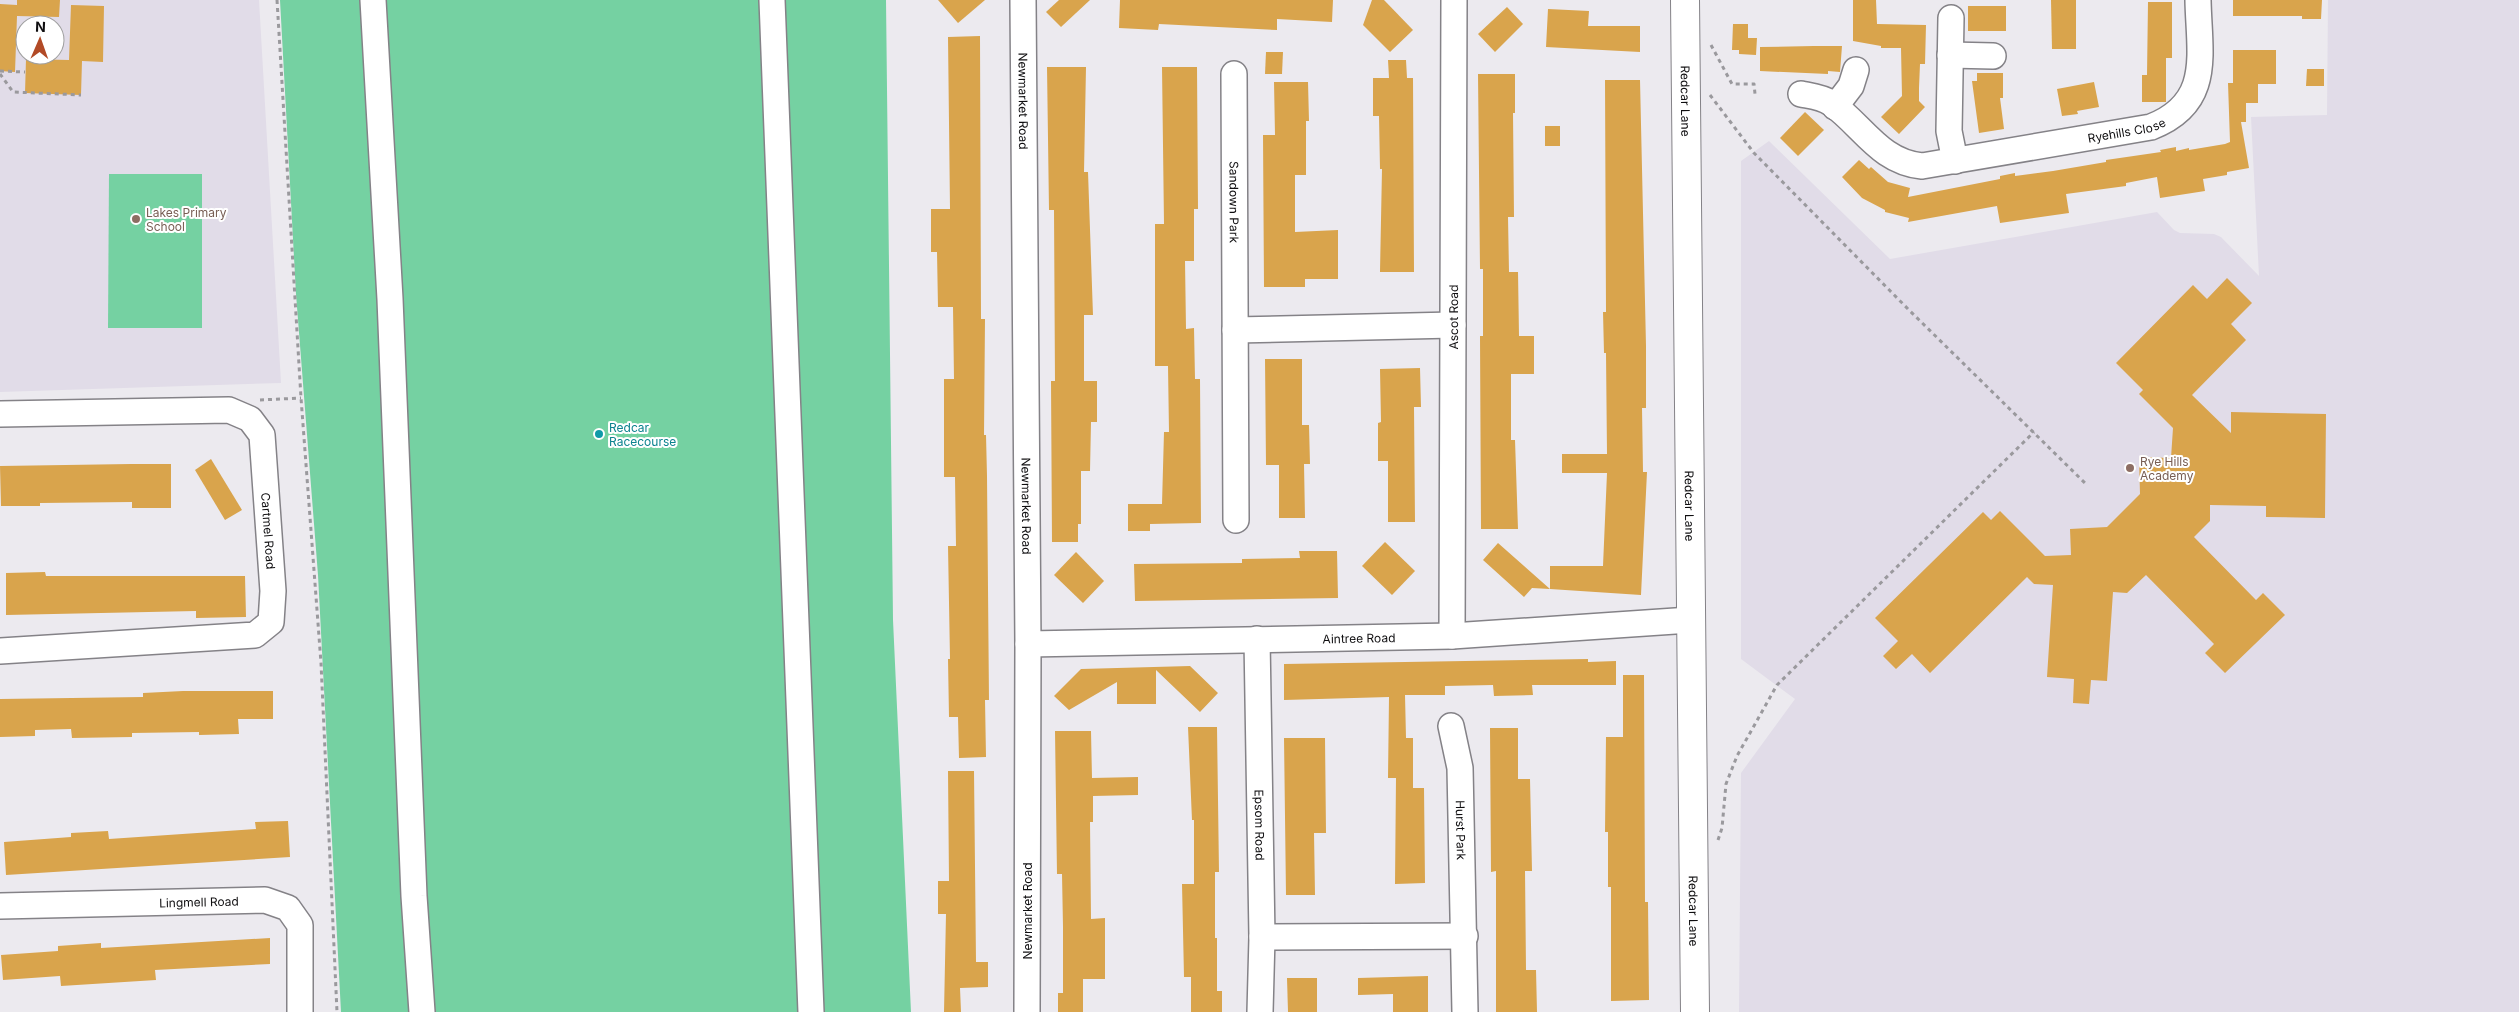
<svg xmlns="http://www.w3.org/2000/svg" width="2519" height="1012" font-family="Inter,sans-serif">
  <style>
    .built { fill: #e1dce8; fill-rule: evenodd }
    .green { fill: #75d1a2 }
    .building { fill: #d9a44c }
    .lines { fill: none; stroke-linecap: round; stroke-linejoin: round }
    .minor-casing { stroke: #848287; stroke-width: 28 }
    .major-casing { stroke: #848287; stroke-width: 30 }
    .path { stroke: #9a999d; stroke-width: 3; stroke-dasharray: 4 4; stroke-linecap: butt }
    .minor { stroke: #fff; stroke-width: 25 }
    .major { stroke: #fff; stroke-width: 28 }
    .education-dot { fill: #8d6e63; stroke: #fff; stroke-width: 2 }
    .culture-dot { fill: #0f9aa8; stroke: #fff; stroke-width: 2 }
    .labels { text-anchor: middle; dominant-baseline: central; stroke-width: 4; stroke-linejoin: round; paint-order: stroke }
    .street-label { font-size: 12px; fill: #0f0e10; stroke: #fff }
    .education-label { font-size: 12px; fill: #785e54; stroke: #fff; text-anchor: start }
    .culture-label { font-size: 12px; fill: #0d838f; stroke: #fff; text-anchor: start }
  </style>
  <rect width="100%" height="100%" fill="#eceaef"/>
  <!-- built -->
  <g class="built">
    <path d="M0,0H259L281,383L0,392ZM25,25H55V55H25Z"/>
    <polygon points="2328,0 2519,0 2519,1012 1739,1012 1741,773 1795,699 1741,659 1741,161 1769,141 1890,259 2157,212 2174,230 2180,233 2214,234 2221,237 2259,276 2251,117 2327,115"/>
  </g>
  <!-- green -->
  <g class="green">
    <polygon points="280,0 886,0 893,620 911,1012 341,1012 318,575 296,294"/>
    <polygon points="109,174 202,174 202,328 108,328"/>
  </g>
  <!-- building -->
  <g class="building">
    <polygon points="17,0 60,0 59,17 17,16 15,72 0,71 0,4 17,5"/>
    <polygon points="938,0 985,0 958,23"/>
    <polygon points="1059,0 1090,0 1061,27 1046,12"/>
    <polygon points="1120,0 1333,0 1332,22 1277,19 1277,30 1159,24 1158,30 1119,28"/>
    <polygon points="1372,0 1384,0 1413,30 1390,52 1363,25"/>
    <polygon points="1853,0 1876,0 1877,24 1926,25 1925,64 1920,64 1919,88 1919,101 1925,107 1899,134 1881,117 1902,96 1901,48 1881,48 1881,46 1853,41"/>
    <polygon points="2051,0 2076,0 2076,49 2052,49"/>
    <polygon points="2233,0 2322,0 2321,19 2302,19 2302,16 2233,16"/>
    <polygon points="2148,2 2172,2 2172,58 2166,58 2166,102 2142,102 2142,75 2147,75"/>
    <polygon points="71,5 104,6 103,62 82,61 81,95 25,93 26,59 69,60"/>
    <rect x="1968" y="6" width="38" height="25"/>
    <polygon points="1507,7 1523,24 1495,52 1478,34"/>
    <polygon points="1548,9 1589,11 1588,26 1640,26 1640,52 1546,47"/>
    <polygon points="1733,24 1748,24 1748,38 1757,38 1756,55 1739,54 1739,50 1732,50"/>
    <polygon points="980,36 981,319 985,319 984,435 986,435 987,476 989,700 985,700 986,757 959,758 958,717 949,717 948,659 950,659 948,546 956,546 955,477 944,477 944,379 954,379 953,307 938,307 937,252 931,252 931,209 950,209 948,37"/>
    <polygon points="1814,46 1842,46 1840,72 1828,71 1828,74 1760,71 1760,47"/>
    <polygon points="2233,50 2276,50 2276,84 2258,84 2258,103 2246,103 2246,122 2241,122 2249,168 2227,172 2227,175 2203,179 2205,191 2160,198 2157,177 2126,183 2126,186 2066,194 2069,213 2000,223 1997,206 1908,222 1909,218 1885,212 1885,210 1862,198 1842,177 1859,160 1869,169 1871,167 1888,182 1910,188 1908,197 2000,179 2000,176 2015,173 2015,176 2053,171 2106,162 2106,160 2161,152 2160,150 2176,147 2176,151 2189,148 2189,150 2225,144 2230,142 2228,83 2233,83"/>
    <polygon points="1266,52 1283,52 1282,74 1265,74"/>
    <polygon points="1388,60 1406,60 1407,78 1413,78 1414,272 1380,272 1382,169 1380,169 1379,116 1373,116 1373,78 1389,78"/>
    <polygon points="1047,67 1086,67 1084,172 1088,172 1093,315 1084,315 1084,381 1097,381 1097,422 1091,422 1090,471 1081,471 1081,524 1078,524 1078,542 1052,542 1051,381 1055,381 1054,210 1049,210"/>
    <polygon points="1162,67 1197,67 1198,209 1194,209 1194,261 1185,261 1186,329 1194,328 1195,379 1200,379 1201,523 1150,524 1150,531 1128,531 1128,504 1162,504 1164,432 1169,432 1168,366 1155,366 1155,224 1164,224"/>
    <polygon points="2307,69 2324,69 2324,86 2306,86"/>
    <polygon points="1977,73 2003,73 2003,98 2000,98 2004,129 1979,133 1972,81 1977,81"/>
    <polygon points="1478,74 1515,74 1515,113 1513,113 1514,217 1508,217 1509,272 1518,272 1519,336 1534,336 1534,374 1511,374 1511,440 1515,440 1518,529 1481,529 1480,336 1483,336 1483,269 1480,269"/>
    <polygon points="1605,80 1640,80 1646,346 1646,408 1642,408 1643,472 1647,472 1641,595 1550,589 1550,566 1603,566 1607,473 1562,473 1562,454 1607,454 1606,353 1604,353 1603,312 1606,312"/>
    <polygon points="1274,82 1308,82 1309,121 1306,121 1306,175 1295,175 1295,232 1338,230 1338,279 1305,279 1305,287 1264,287 1263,135 1275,135"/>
    <polygon points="2094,82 2099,107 2077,111 2078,114 2062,116 2057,89"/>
    <polygon points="1805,112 1824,130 1798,156 1780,138"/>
    <rect x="1545" y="126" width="15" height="20"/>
    <polygon points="2227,278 2252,303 2231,324 2246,340 2192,395 2231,433 2231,412 2326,414 2325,518 2266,517 2266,506 2210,505 2210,521 2194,537 2256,600 2263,593 2285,615 2225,673 2205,653 2214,644 2146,575 2127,593 2113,592 2107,681 2091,680 2089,704 2073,703 2074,679 2047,677 2053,585 2034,584 2027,577 1930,673 1912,654 1896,669 1883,656 1898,641 1875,618 1983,512 1991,520 2000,511 2045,556 2071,555 2070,529 2107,527 2140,494 2139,457 2171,458 2173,428 2139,394 2143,390 2116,363 2193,285 2207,299"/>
    <polygon points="1265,359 1302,359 1302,425 1309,425 1310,464 1304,464 1305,518 1279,518 1279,465 1266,465"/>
    <polygon points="1420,368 1421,407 1414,407 1415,522 1388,522 1388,461 1378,461 1378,423 1381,422 1380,369"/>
    <polygon points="211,459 242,510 225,520 195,470"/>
    <polygon points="131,464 171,464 171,508 132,508 132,502 40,503 40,506 1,506 0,466"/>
    <polygon points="1385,542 1415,571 1392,595 1362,566"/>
    <polygon points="1498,543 1550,589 1532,588 1524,597 1483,560"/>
    <polygon points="1299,551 1337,551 1338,598 1135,601 1134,564 1242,563 1242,559 1300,558"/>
    <polygon points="1076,552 1104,581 1083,603 1054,575"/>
    <polygon points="45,572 46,576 245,576 246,617 196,618 196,611 6,615 6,573"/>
    <polygon points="1588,659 1588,662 1616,661 1616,685 1532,685 1533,695 1494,696 1493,685 1445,686 1445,695 1405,695 1406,738 1413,738 1413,788 1424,788 1425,883 1395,884 1396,778 1388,778 1389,697 1284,700 1284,664"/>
    <polygon points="1190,666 1218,693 1200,712 1156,670 1156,704 1117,704 1117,682 1069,710 1054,696 1081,669"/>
    <polygon points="1623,675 1644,675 1645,902 1648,902 1649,1000 1611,1001 1611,887 1608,887 1608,832 1605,832 1606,737 1623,737"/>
    <polygon points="183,691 273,691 273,719 238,719 239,734 199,735 199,732 132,733 132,737 72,738 71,729 35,730 35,736 0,737 0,699 143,697 143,693"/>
    <polygon points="1188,727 1217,727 1219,872 1215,872 1215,938 1217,938 1217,991 1222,991 1222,1012 1191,1012 1191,977 1184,977 1182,884 1194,884 1194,820 1192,820"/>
    <polygon points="1490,728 1518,728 1518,779 1530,779 1532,871 1525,871 1526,970 1536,970 1537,1012 1496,1012 1496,871 1491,872"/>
    <polygon points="1055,731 1091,731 1092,778 1138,777 1138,795 1093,796 1093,822 1090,822 1091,919 1105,918 1105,979 1083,979 1083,1012 1058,1012 1058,993 1063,993 1063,927 1062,874 1057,874"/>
    <polygon points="1284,738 1325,738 1326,833 1314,833 1315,895 1286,895"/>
    <polygon points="948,771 974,771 976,962 988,962 988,987 960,988 961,1012 944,1012 946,914 938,914 938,881 949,881"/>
    <polygon points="288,821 290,857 6,875 4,842 71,837 71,833 108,831 109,839 256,829 255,822"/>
    <polygon points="270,938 270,964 155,970 156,980 61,986 60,976 3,980 1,955 58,951 58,946 101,943 101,948"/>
    <polygon points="1428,976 1428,1012 1393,1012 1393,994 1358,995 1358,978"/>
    <polygon points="1287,978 1317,978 1317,1012 1288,1012"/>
  </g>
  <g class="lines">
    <defs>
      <g id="minor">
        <polyline points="373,0 390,299 414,896 422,1012"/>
        <polyline points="772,0 811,1012"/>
        <path id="s1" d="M1023,0L1028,644L1027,1012"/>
        <polyline points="1951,18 1949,131 1955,161"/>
        <polyline points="1950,55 1993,56"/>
        <path id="s2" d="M1234,74L1236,520"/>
        <path id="s3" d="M1801,94C1811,96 1822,97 1831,103C1863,126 1880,162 1922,166L2151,127C2213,103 2199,54 2198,0"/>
        <polyline points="1835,107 1851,86 1856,70"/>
        <polyline points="1235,330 1453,325"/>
        <path id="s4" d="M0,414L229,410L250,419L262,435L273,591L271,622L255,635L0,651"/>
        <path id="s5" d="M1452,636L1454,0"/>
        <path id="s6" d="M1257,639L1262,937L1260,1012"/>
        <path id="s7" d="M1028,644L1452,636L1690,620"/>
        <path id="s8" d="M1451,726L1460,768L1465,1012"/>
        <path id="s9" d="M0,906L265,900L288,908L300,925V1012"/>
        <polyline points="1262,937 1465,936"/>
      </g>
      <g id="major">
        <path id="s10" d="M1685,0L1695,1012"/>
      </g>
    </defs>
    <!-- minor casing -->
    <use href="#minor" class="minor-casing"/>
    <!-- major casing -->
    <use href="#major" class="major-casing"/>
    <!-- path -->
    <g class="path">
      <polyline points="277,0 301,398 321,663 337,1012"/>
      <polyline points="1711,45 1732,84 1754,84 1755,94"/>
      <polyline points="0,71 25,72"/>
      <polyline points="0,74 13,92 81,95"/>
      <polyline points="1710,95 1754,153 1909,310 2087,485"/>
      <polyline points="260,400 301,398"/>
      <polyline points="1718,840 1722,828 1726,784 1737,756 1777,685 2034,432"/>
    </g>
    <!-- minor -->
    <use href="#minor" class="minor"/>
    <!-- major -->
    <use href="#major" class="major"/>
  </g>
  <!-- markers -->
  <g class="education-dot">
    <circle cx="136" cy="219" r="5"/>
    <circle cx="2130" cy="468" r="5"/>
  </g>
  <circle class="culture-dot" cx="599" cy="434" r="5"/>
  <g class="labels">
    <!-- street labels -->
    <g class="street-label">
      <text stroke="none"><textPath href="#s1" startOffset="101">Newmarket Road</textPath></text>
      <text stroke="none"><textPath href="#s10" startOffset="101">Redcar Lane</textPath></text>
      <text stroke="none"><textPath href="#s3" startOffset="352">Ryehills Close</textPath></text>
      <text stroke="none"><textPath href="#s2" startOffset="128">Sandown Park</textPath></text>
      <text stroke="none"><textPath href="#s5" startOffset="319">Ascot Road</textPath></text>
      <text stroke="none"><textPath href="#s1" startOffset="506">Newmarket Road</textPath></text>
      <text stroke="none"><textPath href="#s10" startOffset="506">Redcar Lane</textPath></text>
      <text stroke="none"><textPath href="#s4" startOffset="368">Cartmel Road</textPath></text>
      <text stroke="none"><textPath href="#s7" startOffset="331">Aintree Road</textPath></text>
      <text stroke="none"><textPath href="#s6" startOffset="186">Epsom Road</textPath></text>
      <text stroke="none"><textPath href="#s8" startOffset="105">Hurst Park</textPath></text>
      <text stroke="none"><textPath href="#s9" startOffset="199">Lingmell Road</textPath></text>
      <text transform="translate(1027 911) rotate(-90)">Newmarket Road</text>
      <text stroke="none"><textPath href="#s10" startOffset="911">Redcar Lane</textPath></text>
    </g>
    <!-- education labels -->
    <g class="education-label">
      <text x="146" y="212">Lakes Primary<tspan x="146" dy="14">School</tspan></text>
      <text x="2140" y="461">Rye Hills<tspan x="2140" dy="14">Academy</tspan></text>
    </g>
    <!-- culture labels -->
    <g class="culture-label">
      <text x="609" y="427">Redcar<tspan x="609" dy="14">Racecourse</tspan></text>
    </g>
  </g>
  <!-- north arrow -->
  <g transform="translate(40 40) rotate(2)"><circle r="24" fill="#ffffff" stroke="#9f9f9f"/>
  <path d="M0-4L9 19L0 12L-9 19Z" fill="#b24a26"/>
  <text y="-8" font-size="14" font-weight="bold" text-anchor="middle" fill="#0f0e10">N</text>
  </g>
</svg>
